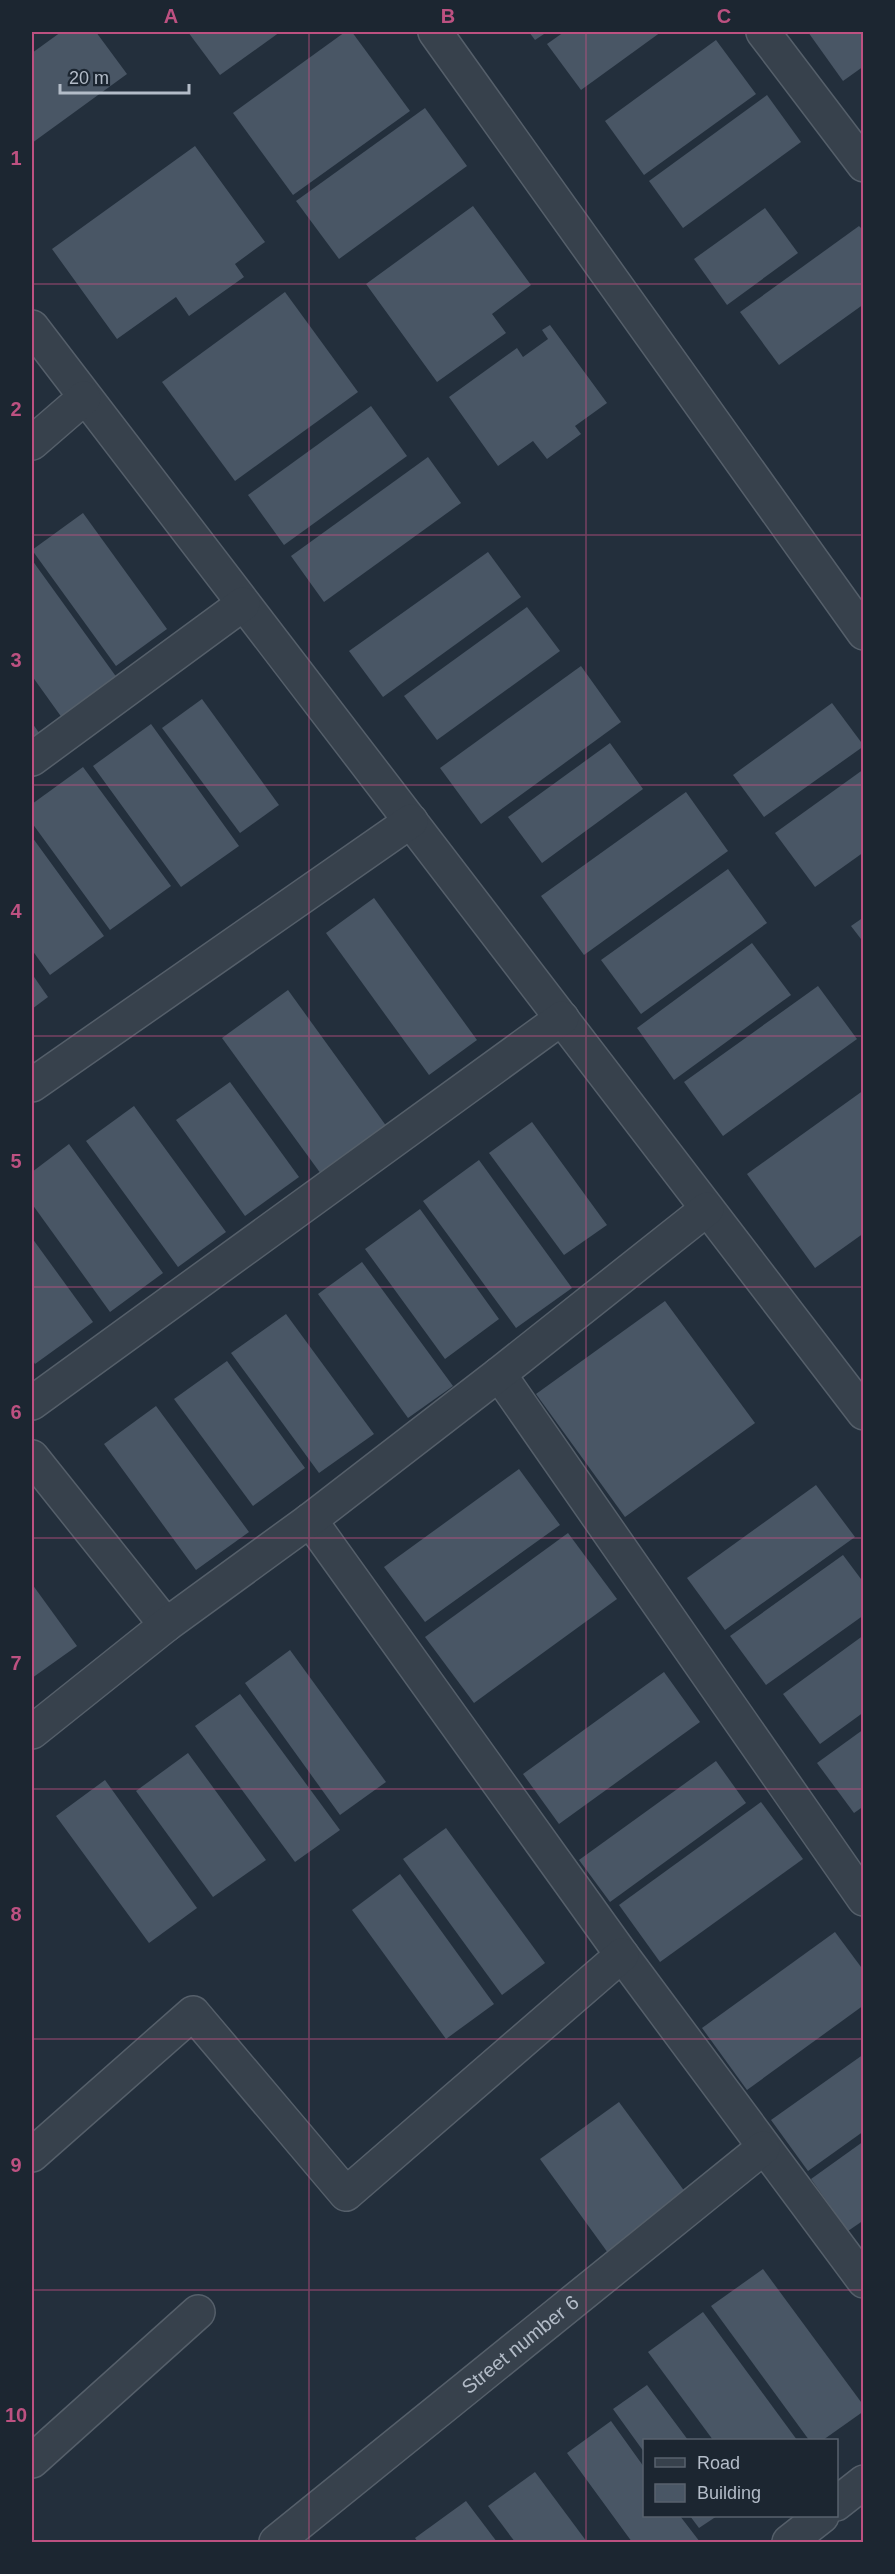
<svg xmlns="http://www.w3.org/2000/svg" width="895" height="2574" font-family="Helvetica,sans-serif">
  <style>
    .building { fill: #495665 }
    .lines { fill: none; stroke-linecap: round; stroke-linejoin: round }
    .minor-casing { stroke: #555f6a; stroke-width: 36 }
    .minor { stroke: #37414c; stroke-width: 33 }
    .grid { fill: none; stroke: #bd5181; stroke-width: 1.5; stroke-opacity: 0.55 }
    .labels { text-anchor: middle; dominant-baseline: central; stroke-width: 4.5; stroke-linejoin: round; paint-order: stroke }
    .street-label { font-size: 20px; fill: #b3bcc8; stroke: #1c2631 }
    .neatline { fill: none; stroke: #bd5181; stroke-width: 2 }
    .grid-label { font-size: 20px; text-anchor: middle; font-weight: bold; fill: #bd5181 }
  </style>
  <rect width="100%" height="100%" fill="#232f3c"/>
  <!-- building -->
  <g class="building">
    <polygon points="61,32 96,32 127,74 32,143 32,53"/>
    <polygon points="188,32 280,32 220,75"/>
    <polygon points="345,32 352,32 410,111 293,195 233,113"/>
    <polygon points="529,32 547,32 535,40"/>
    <polygon points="564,32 661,32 581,90 547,44"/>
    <polygon points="808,32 864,32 864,66 843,81"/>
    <polygon points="716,40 756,94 644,175 605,121"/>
    <polygon points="767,95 801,142 683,228 649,181"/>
    <polygon points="425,108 467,166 339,259 296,201"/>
    <polygon points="195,146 265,242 235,264 244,277 189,316 176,297 117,339 52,249"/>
    <polygon points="473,206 531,285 492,314 506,333 437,382 366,284"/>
    <polygon points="765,208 798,253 727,305 694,259"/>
    <polygon points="859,226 864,231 864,304 779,365 740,312"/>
    <polygon points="285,292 358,392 235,481 162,382"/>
    <polygon points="550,325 607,403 575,426 581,434 547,459 533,441 498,466 449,397 517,348 523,357 548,339 542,330"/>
    <polygon points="371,406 407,456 284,545 248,495"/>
    <polygon points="428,457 461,503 324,602 291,556"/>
    <polygon points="83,513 167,629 116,666 32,550"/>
    <polygon points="488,552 521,597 383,697 349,651"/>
    <polygon points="32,560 120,682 65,722 32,676"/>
    <polygon points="527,607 560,651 437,740 404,696"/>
    <polygon points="581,666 621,722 481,824 440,768"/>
    <polygon points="202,699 279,805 240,833 162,728"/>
    <polygon points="832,703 864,746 764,817 733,775"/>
    <polygon points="32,723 45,741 32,751"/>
    <polygon points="151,724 239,846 181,887 93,766"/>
    <polygon points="610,743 643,789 542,863 508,817"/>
    <polygon points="83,767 171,886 110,930 32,823 32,804"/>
    <polygon points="864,769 864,852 815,887 775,833"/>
    <polygon points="686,792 728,851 584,955 541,896"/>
    <polygon points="32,837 104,936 50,975 32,950"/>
    <polygon points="728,869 767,923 641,1014 601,960"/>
    <polygon points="374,898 477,1040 429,1075 326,933"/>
    <polygon points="864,917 864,943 851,926"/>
    <polygon points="752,943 791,995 674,1080 637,1028"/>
    <polygon points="32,974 48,997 32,1009"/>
    <polygon points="818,986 857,1039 723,1136 684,1082"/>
    <polygon points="288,990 387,1127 321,1174 222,1038"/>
    <polygon points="230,1082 299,1177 245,1216 176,1120"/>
    <polygon points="864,1090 864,1233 815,1268 747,1174"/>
    <polygon points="134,1106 226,1232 178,1267 86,1141"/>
    <polygon points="532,1122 607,1225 564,1255 489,1153"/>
    <polygon points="69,1144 163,1273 110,1312 32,1204 32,1172"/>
    <polygon points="479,1160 572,1288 516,1328 423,1201"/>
    <polygon points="420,1209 499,1319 445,1359 365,1249"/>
    <polygon points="32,1238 93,1322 35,1364 32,1359"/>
    <polygon points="362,1262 453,1386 408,1418 318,1294"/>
    <polygon points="665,1301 755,1423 625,1517 536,1394"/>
    <polygon points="286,1314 374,1434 319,1473 231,1353"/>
    <polygon points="227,1361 305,1468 253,1506 174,1399"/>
    <polygon points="156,1406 249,1532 196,1570 104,1444"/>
    <polygon points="519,1469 560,1525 425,1622 384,1567"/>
    <polygon points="816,1485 855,1537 725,1630 687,1578"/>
    <polygon points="568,1533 617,1599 474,1703 425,1637"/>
    <polygon points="843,1555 864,1583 864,1615 766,1685 730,1636"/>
    <polygon points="32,1584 77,1646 32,1678"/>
    <polygon points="864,1635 864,1712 820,1744 783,1694"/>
    <polygon points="290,1650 386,1782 340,1815 245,1683"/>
    <polygon points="664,1672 700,1722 559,1824 523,1774"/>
    <polygon points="240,1694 340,1830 295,1862 195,1726"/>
    <polygon points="864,1729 864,1806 854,1813 817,1763"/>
    <polygon points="188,1753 266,1860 213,1897 136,1791"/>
    <polygon points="716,1761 746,1803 610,1902 579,1860"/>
    <polygon points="105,1780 197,1908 149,1943 56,1816"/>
    <polygon points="761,1802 803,1859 660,1962 619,1905"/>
    <polygon points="446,1828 545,1963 502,1995 403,1859"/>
    <polygon points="400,1874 494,2004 446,2039 352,1910"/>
    <polygon points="835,1932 864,1971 864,2005 747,2090 702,2028"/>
    <polygon points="864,2054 864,2131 808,2171 771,2120"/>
    <polygon points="619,2102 688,2196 608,2253 540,2159"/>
    <polygon points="864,2141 864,2220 848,2231 811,2179"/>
    <polygon points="763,2269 864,2406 864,2411 823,2440 809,2440 711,2306"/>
    <polygon points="703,2312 797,2440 713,2440 648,2352"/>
    <polygon points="647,2385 688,2440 644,2440 644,2452 613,2409"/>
    <polygon points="611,2421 644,2467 644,2516 680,2516 700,2542 632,2542 567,2453"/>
    <polygon points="535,2472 587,2542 515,2542 488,2506"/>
    <polygon points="466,2501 497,2542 418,2542 415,2538"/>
    <polygon points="690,2516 717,2516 699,2528"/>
  </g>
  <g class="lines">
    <defs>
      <g id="minor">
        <polyline points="435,32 864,633"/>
        <polyline points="763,32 864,165"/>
        <polyline points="32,327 864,1413"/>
        <polyline points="32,443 84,398"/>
        <polyline points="32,759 243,604"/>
        <polyline points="32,1085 411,821"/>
        <polyline points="499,1374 864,1899"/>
        <polyline points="32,1403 562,1018"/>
        <polyline points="32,1457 166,1625"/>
        <polyline points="310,1520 622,1955 864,2281"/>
        <polyline points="32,1732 166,1625 310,1520 499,1374 707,1209"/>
        <polyline points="32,2155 193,2013 346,2194 622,1955"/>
        <polyline points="32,2461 198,2312"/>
        <polyline points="836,2504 864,2482"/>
        <path id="s1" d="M276,2542L763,2148"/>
        <polyline points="789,2542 822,2516"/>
      </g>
    </defs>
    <!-- minor casing -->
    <use href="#minor" class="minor-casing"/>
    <!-- minor -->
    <use href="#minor" class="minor"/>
  </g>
  <!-- grid -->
  <path class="grid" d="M309,32V2542M586,32V2542M32,284H864M32,535H864M32,785H864M32,1036H864M32,1287H864M32,1538H864M32,1789H864M32,2039H864M32,2290H864"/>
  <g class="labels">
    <!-- street labels -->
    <g class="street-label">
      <text stroke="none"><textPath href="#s1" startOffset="314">Street number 6</textPath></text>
    </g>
  </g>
  <!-- border -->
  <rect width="895" height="2574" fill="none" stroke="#1c2631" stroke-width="66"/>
  <!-- legend -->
  <rect x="643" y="2439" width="195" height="78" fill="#1c2631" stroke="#58626d" stroke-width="1.5"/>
  <rect x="655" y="2458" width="30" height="9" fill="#37414c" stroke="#58626d" stroke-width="1.5"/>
  <text x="697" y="2469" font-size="18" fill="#b3bcc8">Road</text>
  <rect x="655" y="2484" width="30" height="18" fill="#495665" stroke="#58626d" stroke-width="1.5"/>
  <text x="697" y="2499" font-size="18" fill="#b3bcc8">Building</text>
  <!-- scale -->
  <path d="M60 84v9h129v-9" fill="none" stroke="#b3bcc8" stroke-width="3"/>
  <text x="69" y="84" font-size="18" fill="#b3bcc8" stroke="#1c2631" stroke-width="4.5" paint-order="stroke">20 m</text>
  <rect x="33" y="33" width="829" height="2508" class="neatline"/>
  <g class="grid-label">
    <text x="171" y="23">A</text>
    <text x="448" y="23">B</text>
    <text x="724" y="23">C</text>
    <text x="16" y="165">1</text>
    <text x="16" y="416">2</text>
    <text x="16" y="667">3</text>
    <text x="16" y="918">4</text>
    <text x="16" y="1168">5</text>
    <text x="16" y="1419">6</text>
    <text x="16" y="1670">7</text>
    <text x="16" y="1921">8</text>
    <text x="16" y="2172">9</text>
    <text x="16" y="2422">10</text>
  </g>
</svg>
